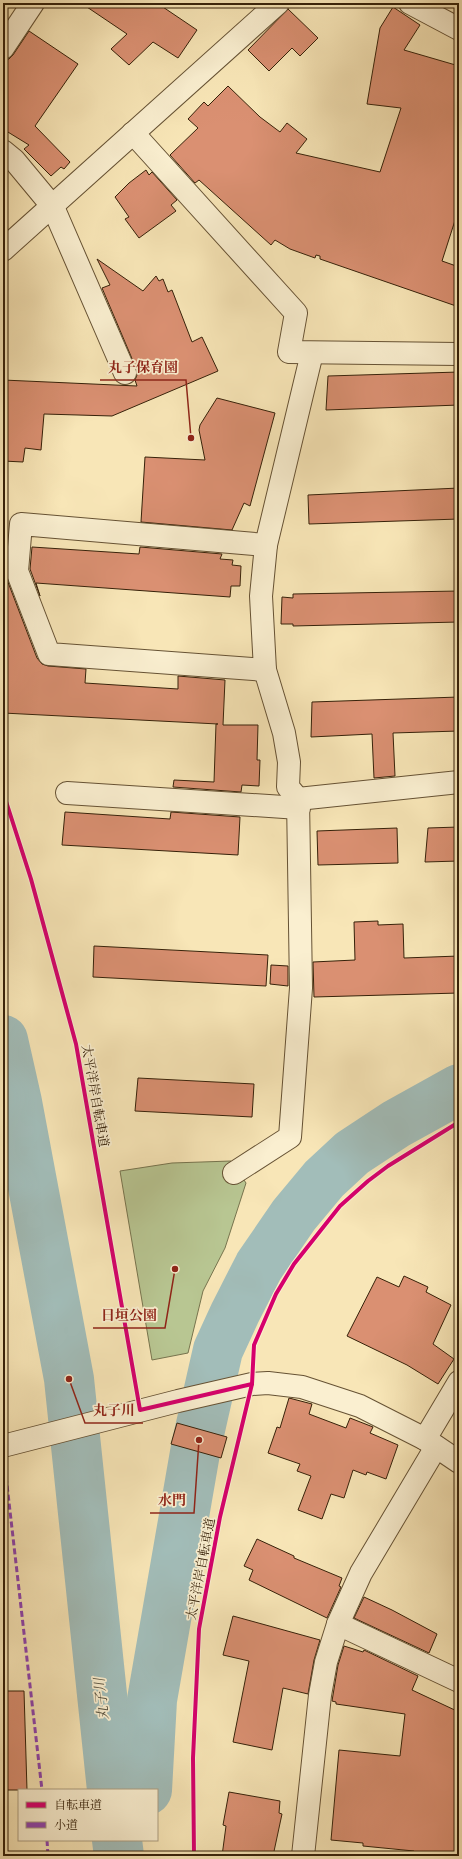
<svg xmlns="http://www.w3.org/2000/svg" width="462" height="1859" font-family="'Libre Bodoni','Noto Serif JP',serif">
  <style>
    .green { fill: #b8c692; stroke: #77744e }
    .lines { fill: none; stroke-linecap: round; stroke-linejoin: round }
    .river { stroke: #a2bdb9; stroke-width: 50 }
    .building { fill: #da9072; stroke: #362109 }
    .minor-casing { stroke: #665234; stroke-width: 24 }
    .minor { stroke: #faefd0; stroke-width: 22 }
    .quiet { stroke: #8e44ad; stroke-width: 3; stroke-dasharray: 6 3; stroke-linecap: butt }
    .cycleway-casing { stroke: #faefd0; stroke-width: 6 }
    .cycleway { stroke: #d6006c; stroke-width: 4 }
    .labels { text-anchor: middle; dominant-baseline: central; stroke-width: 3.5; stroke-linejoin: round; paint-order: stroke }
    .street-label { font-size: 13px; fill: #362109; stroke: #faefd0 }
    .water-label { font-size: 14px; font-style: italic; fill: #56503e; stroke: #faefd0 }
    .leader { fill: none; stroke: #8f2418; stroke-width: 1.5 }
    .callout-dot { fill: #8f2418; stroke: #faefd0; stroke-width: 1.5 }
    .callout-label { font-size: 14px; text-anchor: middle; font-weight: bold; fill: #8f2418; stroke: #faefd0; stroke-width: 3.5; stroke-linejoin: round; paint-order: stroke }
  </style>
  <rect width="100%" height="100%" fill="#f8e6b7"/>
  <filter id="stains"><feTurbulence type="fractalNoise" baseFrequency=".005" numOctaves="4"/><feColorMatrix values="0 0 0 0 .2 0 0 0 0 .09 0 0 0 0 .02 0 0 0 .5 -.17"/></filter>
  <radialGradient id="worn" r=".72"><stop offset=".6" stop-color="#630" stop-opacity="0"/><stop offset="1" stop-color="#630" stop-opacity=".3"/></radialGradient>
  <!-- green -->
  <polygon class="green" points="231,1161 246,1183 225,1248 203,1291 188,1353 152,1360 120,1171 172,1163"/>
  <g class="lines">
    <!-- river -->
    <g class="river">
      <polyline points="3,1040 17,1102 69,1379 112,1790"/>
      <polyline points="147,1790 152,1700 196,1447 218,1350 235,1313 259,1266 294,1215 324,1179 352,1153 396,1124 459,1089"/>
      <polyline points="117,1840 119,1856"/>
    </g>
  </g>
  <!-- building -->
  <g class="building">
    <polygon points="81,3 157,3 197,30 178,58 153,42 129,65 111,49 127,34"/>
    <polygon points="393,7 420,25 404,50 459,66 459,208 442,261 459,267 459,307 320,259 320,256 316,255 315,258 290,249 275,240 271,245 199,180 195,183 170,155 198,128 188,119 204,102 208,106 228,86 260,117 280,132 287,123 307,139 296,153 380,172 401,108 367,104 380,28"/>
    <polygon points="288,9 318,38 300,56 292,48 269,71 248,50"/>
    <polygon points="29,31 78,64 35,126 70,162 64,169 61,167 51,176 24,149 29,145 3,129 3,60 9,59 13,55"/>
    <polygon points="146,170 149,175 152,172 177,200 171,205 176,211 139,238 125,219 129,217 115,197 129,183"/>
    <polygon points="97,259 143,291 156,276 159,281 163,279 168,292 172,290 192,342 202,337 218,371 112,416 44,414 41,450 25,448 23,462 3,461 3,380 137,386 135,380 137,375 136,368 102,288 110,285"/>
    <polygon points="459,372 459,405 326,410 328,376"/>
    <polygon points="217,398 275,413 250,506 244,503 232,530 141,522 145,457 205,460 199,430 200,425"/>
    <polygon points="459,488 459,519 309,524 308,495"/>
    <polygon points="32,547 139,554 140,547 222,554 220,559 233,560 232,565 241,566 240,586 231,586 230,597 36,583 40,596 30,569"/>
    <polygon points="6,577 37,658 42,664 48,666 86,669 85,683 178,689 178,676 225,680 223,725 258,725 257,760 260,760 259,786 242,785 241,792 173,787 174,780 214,782 216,724 218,724 3,713 3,578"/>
    <polygon points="459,591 459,622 293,626 293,624 281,624 282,597 293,598 293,594"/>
    <polygon points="459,697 459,731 393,733 395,776 374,778 372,734 311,737 312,702"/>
    <polygon points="65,812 170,819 171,812 240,817 238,855 62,845"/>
    <polygon points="459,827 459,861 425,862 428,828"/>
    <polygon points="397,828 398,863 318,865 317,831"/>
    <polygon points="378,921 378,925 403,924 404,958 459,956 459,993 314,997 313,962 355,960 354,922"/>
    <polygon points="94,946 268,955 266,986 93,977"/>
    <polygon points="271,965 288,966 288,986 270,984"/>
    <polygon points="138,1078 254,1084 252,1117 135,1111"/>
    <polygon points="404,1276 428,1287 426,1292 451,1305 433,1344 454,1359 438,1384 407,1365 347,1336 377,1277 399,1287"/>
    <polygon points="289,1398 312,1404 309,1414 346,1428 350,1418 373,1427 370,1433 398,1445 386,1479 367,1472 366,1475 353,1470 344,1498 331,1494 322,1519 298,1510 311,1476 297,1471 300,1464 268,1453 277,1427 280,1428"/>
    <polygon points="177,1423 227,1437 221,1458 171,1444"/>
    <polygon points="257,1539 294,1556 294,1558 342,1578 339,1586 341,1587 327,1618 249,1580 253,1570 244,1566"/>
    <polygon points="364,1597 392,1610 437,1634 429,1653 354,1618"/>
    <polygon points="233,1616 320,1640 314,1660 308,1694 283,1688 272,1750 233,1742 249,1661 223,1655"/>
    <polygon points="344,1646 363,1652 364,1650 418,1676 412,1690 459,1712 459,1838 457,1856 414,1853 414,1851 363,1846 363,1843 331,1840 339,1750 400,1756 405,1714 336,1704 336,1702 332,1701 338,1665"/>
    <polygon points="3,1691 24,1691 27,1790 3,1790"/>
    <polygon points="229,1792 280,1801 279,1813 282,1814 273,1856 222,1856 226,1826 223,1825"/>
  </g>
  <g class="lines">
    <defs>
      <g id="minor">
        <polyline points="410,3 459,29"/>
        <polyline points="3,48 33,3"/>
        <polyline points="133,133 296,313 289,352 459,354"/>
        <polyline points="3,151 14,160 53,207 125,373"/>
        <polyline points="3,250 278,3"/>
        <polyline points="265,670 49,654 17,571 21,524 266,545"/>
        <polyline points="67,793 299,808"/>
        <polyline points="298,799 459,782"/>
        <polyline points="234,1173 290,1137 301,988 298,799 288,787 289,762 284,733 265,670 261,596 266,545 312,353"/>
        <polyline points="425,1439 459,1382"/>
        <polyline points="3,1446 178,1401 252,1384 268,1383 302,1387 360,1406 425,1439 459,1462"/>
        <polyline points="338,1624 459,1681"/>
        <polyline points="303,1856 320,1695 326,1662 338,1624 361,1573 436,1447"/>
      </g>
    </defs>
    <!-- minor casing -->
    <use href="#minor" class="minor-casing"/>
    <!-- minor -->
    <use href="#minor" class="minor"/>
    <!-- quiet -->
    <g class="quiet">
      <polyline points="3,1450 42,1790"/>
      <polyline points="47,1840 48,1856"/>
    </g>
    <defs>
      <g id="cycleway">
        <polyline points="3,792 31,879 76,1044 140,1410 252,1384"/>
        <polyline points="194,1856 193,1758 199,1629 220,1517 252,1384 254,1345 276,1294 294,1264 340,1206 368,1181 388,1166 459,1122"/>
      </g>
    </defs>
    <!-- cycleway casing -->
    <use href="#cycleway" class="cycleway-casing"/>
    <!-- cycleway -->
    <use href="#cycleway" class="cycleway"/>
  </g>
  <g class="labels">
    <!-- street labels -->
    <g class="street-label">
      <text transform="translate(95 1096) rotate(80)">太平洋岸自転車道</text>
      <text transform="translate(201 1569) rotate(-79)">太平洋岸自転車道</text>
    </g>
    <!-- water labels -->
    <g class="water-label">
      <text transform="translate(102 1699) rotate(-96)">丸子川</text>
    </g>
  </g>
  <!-- callouts -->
  <path class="leader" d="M191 438L186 380H100M175 1269L165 1328H93M69 1379L85 1423H143M199 1440L194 1513H150"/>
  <g class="callout-dot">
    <circle cx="191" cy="438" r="4"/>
    <circle cx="175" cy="1269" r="4"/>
    <circle cx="69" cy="1379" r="4"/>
    <circle cx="199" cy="1440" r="4"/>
  </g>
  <g class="callout-label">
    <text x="143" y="372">丸子保育園</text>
    <text x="129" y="1320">日垣公園</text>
    <text x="114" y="1415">丸子川</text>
    <text x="172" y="1505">水門</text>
  </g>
  <!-- margin -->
  <rect width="462" height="1859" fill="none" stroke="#f8e6b7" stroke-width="16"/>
  <rect x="4" y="4" width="454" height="1851" fill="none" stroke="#362109" stroke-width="2"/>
  <rect x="8" y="8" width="446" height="1843" fill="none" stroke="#362109"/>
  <!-- legend -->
  <rect x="18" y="1789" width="140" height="52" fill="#faefd0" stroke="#ac9d80"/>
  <rect x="26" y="1802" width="20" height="6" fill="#d6006c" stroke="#ac9d80"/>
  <text x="54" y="1809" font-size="12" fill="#362109">自転車道</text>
  <rect x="26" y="1822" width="20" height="6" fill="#8e44ad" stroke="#ac9d80"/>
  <text x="54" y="1829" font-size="12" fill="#362109">小道</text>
  <rect width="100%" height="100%" filter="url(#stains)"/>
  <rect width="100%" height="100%" fill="url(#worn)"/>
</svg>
